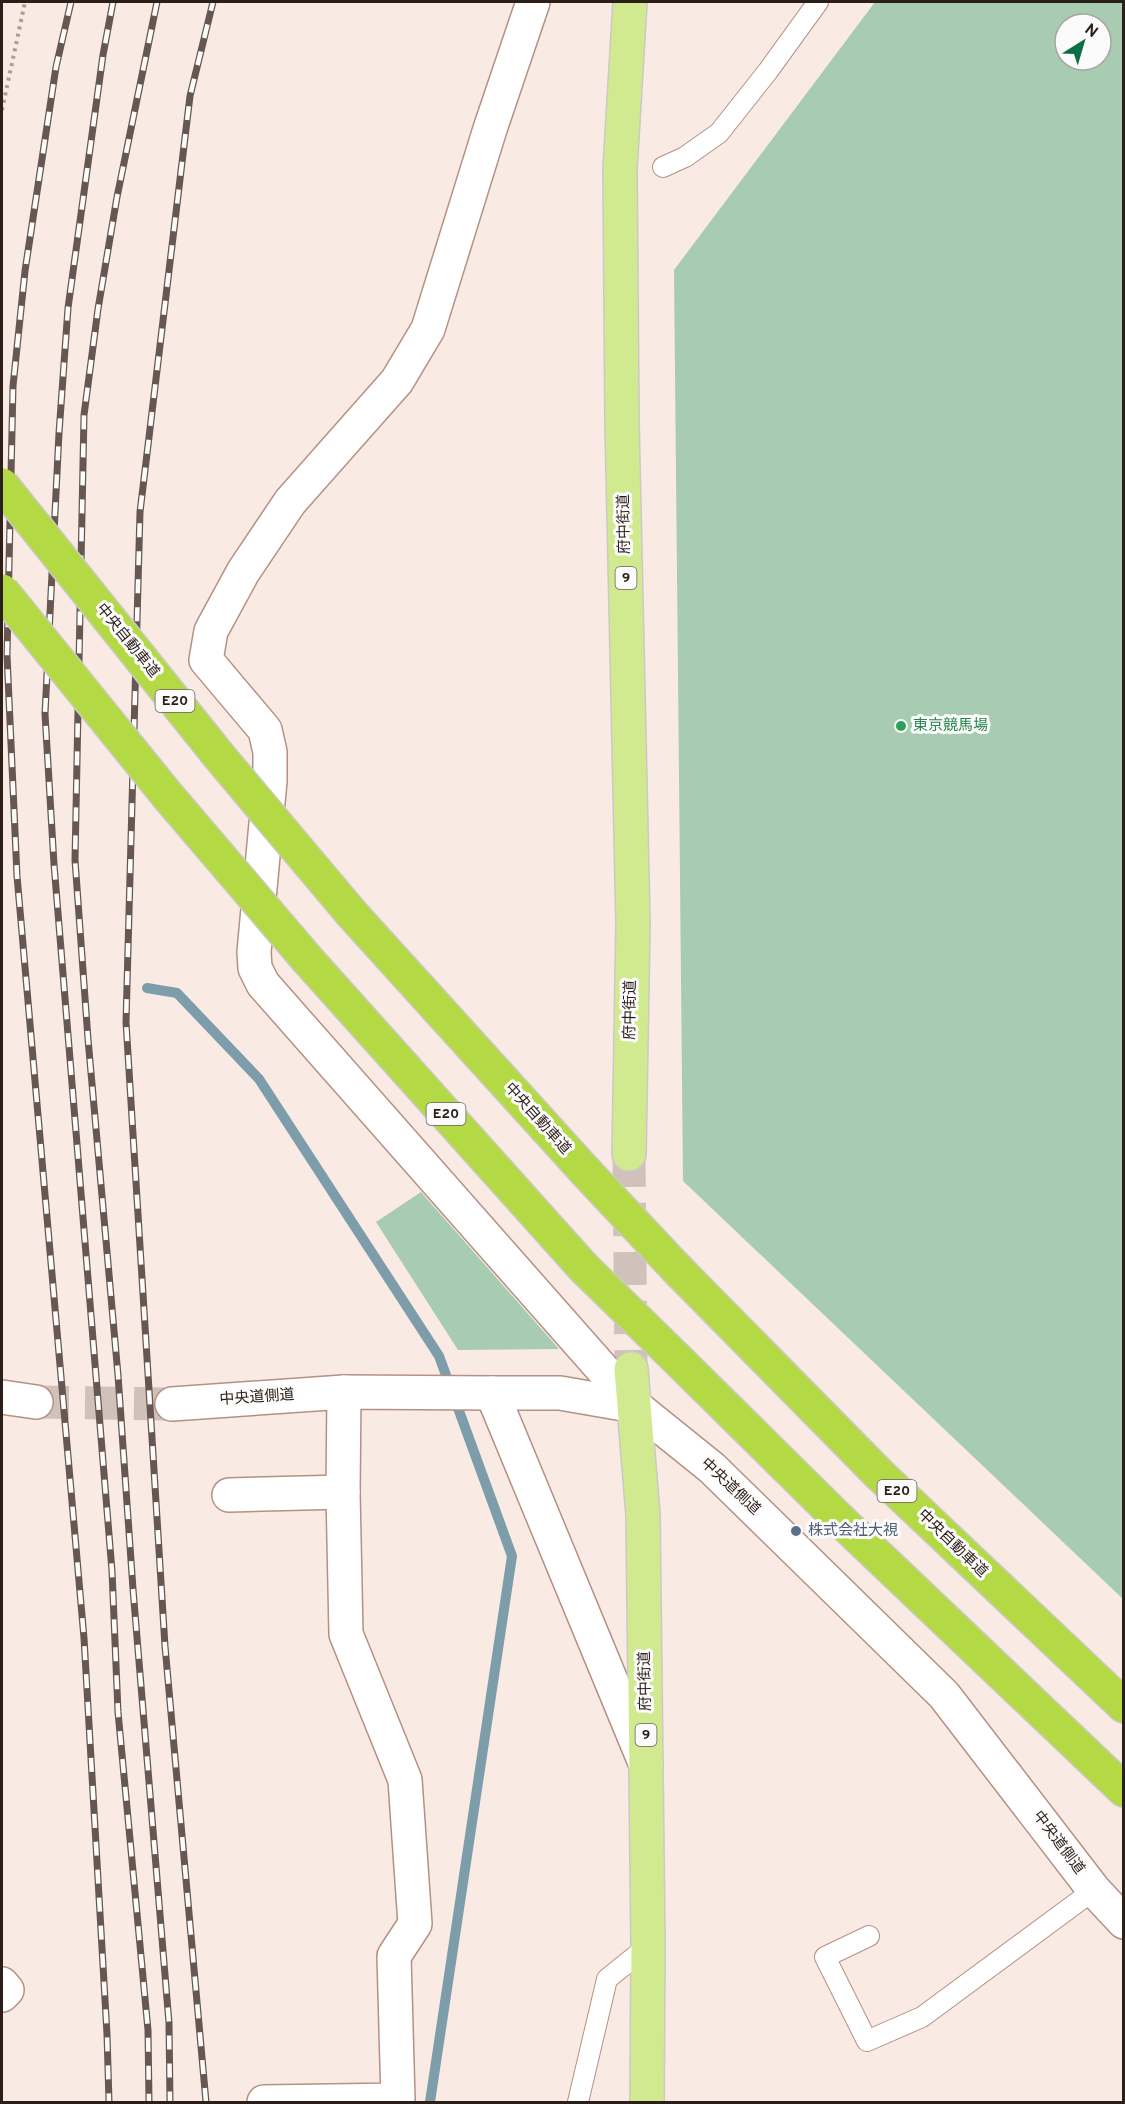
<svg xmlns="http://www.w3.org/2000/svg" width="1125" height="2104" font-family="Overpass,'Noto Sans JP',sans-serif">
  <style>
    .green { fill: #a7ccb1; fill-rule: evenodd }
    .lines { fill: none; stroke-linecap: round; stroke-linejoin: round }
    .stream { stroke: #7e9dab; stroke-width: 10 }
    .tertiary-tunnel { stroke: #d1c1bb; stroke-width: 33; stroke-dasharray: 33 16; stroke-linecap: butt }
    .primary-tunnel { stroke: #d1c1bb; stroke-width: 33; stroke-dasharray: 33 16; stroke-linecap: butt }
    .service-casing { stroke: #b49182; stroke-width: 22 }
    .minor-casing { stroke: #b49182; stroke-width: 36 }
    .tertiary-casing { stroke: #b49182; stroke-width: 36 }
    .primary-casing { stroke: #ccc9c8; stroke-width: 36 }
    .motorway-casing { stroke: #ccc9c8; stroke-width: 36 }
    .path { stroke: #ab9c96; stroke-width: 4; stroke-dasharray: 3 4.5; stroke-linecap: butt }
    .service { stroke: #fff; stroke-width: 20 }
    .minor { stroke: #fff; stroke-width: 33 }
    .tertiary { stroke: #fff; stroke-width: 33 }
    .primary { stroke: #d1e98f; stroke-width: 33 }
    .motorway { stroke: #b3da45; stroke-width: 33 }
    .rail-casing { stroke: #665751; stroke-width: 7 }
    .rail { stroke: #fbfbfb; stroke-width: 4.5; stroke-dasharray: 14; stroke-linecap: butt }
    .motorway-bridge-casing { stroke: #ccc9c8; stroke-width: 36; stroke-linecap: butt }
    .motorway-bridge { stroke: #b3da45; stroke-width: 33 }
    .leisure-dot { fill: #2e9e5b; stroke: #fbfbfb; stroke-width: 2 }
    .service-dot { fill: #5c6f8a; stroke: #fbfbfb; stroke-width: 2 }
    .labels { text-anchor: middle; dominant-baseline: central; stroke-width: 6; stroke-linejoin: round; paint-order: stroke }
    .shield { fill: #fbfbfb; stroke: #6a605c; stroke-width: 1.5 }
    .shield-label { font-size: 14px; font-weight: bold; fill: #2c1e18 }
    .street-label { font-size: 15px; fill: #2c1e18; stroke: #fbfbfb }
    .leisure-label { font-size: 15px; fill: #27864d; stroke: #fbfbfb; text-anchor: start }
    .service-label { font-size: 15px; fill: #4e5e75; stroke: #fbfbfb; text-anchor: start }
  </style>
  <rect width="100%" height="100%" fill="#faeae4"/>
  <!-- green -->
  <g class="green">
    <path d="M875,2H1123V1599L683,1181L674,270ZM1065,24H1101V60H1065Z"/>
    <polygon points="421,1192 559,1349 458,1350 376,1222"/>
  </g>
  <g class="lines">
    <!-- stream -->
    <polyline class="stream" points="147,988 177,993 259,1079 439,1356 512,1556 430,2102"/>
    <!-- tertiary-tunnel -->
    <polyline class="tertiary-tunnel" points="36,1402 172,1404"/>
    <!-- primary-tunnel -->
    <polyline class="primary-tunnel" points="629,1154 631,1369"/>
    <defs>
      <g id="service">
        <polyline points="663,167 685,157 719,133 768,71 818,2"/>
        <polyline points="869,1936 825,1957 867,2041 922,2017 1094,1890"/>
        <polyline points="578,2102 607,1979 648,1946"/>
      </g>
      <g id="minor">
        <polyline points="533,2 490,129 428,329 397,381 290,502 243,572 211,631 206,660 265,730 270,752 270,781 254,952 255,968 263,984 635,1406"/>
        <polyline points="492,1393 646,1765"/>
        <polyline points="229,1495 343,1492"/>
        <polyline points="2,1984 7,1990 2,1995"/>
        <polyline points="264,2102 398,2100 394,1956 415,1924 405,1780 346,1634 343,1492 344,1392"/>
      </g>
      <g id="tertiary">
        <polyline points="2,1397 36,1402"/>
        <polyline points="172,1404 344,1392 492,1393 560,1393 635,1406 712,1468 944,1695 1094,1890 1124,1922"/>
      </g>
      <g id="primary">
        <polyline points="629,1154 633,924 622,422 620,169 630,2"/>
        <polyline points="631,1369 643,1515 648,1946 647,2102"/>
      </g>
      <g id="motorway">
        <polyline points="352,914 585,1171"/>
        <polyline points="307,959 584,1268"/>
        <polyline points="677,1269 879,1474 1124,1706"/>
        <polyline points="677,1359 837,1517 1124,1790"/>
      </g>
    </defs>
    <!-- service casing -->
    <use href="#service" class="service-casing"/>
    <!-- minor casing -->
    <use href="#minor" class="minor-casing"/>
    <!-- tertiary casing -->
    <use href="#tertiary" class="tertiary-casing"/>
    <!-- primary casing -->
    <use href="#primary" class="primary-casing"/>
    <!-- motorway casing -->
    <use href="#motorway" class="motorway-casing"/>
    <!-- path -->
    <polyline class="path" points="2,110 25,2"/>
    <!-- service -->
    <use href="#service" class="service"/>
    <!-- minor -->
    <use href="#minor" class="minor"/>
    <!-- tertiary -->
    <use href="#tertiary" class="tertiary"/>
    <!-- primary -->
    <use href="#primary" class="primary"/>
    <!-- motorway -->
    <use href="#motorway" class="motorway"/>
    <defs>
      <g id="rail">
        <polyline points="71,2 56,67 25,271 13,386 7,655 17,876 84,1638 107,2034 109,2102"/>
        <polyline points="113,2 103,55 68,308 59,433 45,714 54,864 112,1571 118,1712 148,2030 149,2102"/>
        <polyline points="157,2 117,197 98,309 84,415 75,860 88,1039 118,1375 133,1589 169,2023 170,2102"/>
        <polyline points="206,2102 165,1646 126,1022 140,512 190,96 213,2"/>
      </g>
    </defs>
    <!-- rail casing -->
    <use href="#rail" class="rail-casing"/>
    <!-- rail -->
    <use href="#rail" class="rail"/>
    <defs>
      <g id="motorway-bridge">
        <polyline points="2,485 219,756 352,914"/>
        <polyline points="2,591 167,795 307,959"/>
        <polyline points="585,1171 677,1269"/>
        <polyline points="584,1268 677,1359"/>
      </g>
    </defs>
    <!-- motorway-bridge casing -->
    <use href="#motorway-bridge" class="motorway-bridge-casing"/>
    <!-- motorway-bridge -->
    <use href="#motorway-bridge" class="motorway-bridge"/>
  </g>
  <!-- markers -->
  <circle class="leisure-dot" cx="901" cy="726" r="6"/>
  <circle class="service-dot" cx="796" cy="1531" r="6"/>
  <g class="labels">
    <!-- shield labels -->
    <g class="shield">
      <rect x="615.5" y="567" width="21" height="22" rx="4.5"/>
      <rect x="155.5" y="690" width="39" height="22" rx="4.5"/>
      <rect x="426.5" y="1103" width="39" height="22" rx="4.5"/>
      <rect x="877.5" y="1480" width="39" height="22" rx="4.5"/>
      <rect x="635.5" y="1724" width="21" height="22" rx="4.5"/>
    </g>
    <g class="shield-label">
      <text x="626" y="578">9</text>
      <text x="175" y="701">E20</text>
      <text x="446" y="1114">E20</text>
      <text x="897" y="1491">E20</text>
      <text x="646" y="1735">9</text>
    </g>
    <!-- street labels -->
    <g class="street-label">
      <text transform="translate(625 524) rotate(-91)">府中街道</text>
      <text transform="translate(127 641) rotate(51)">中央自動車道</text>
      <text transform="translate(631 1010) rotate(-89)">府中街道</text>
      <text transform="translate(537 1119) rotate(48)">中央自動車道</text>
      <text transform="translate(257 1398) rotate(-4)">中央道側道</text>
      <text transform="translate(730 1487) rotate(43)">中央道側道</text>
      <text transform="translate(952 1544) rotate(44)">中央自動車道</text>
      <text transform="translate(646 1681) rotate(-91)">府中街道</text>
      <text transform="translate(1058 1843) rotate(53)">中央道側道</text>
    </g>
    <!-- leisure labels -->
    <g class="leisure-label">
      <text x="913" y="726">東京競馬場</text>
    </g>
    <!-- service labels -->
    <g class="service-label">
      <text x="808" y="1531">株式会社大視</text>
    </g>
  </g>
  <!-- border -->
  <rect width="1125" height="2104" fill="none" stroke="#2c1e18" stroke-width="6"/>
  <!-- north arrow -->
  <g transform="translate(1083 42) rotate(37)"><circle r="28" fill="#fbfbfb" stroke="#a8a3a0" stroke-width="1.5"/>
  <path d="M0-4.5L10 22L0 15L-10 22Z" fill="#0c6e44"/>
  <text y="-9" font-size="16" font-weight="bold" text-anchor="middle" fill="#2c1e18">N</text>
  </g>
</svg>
